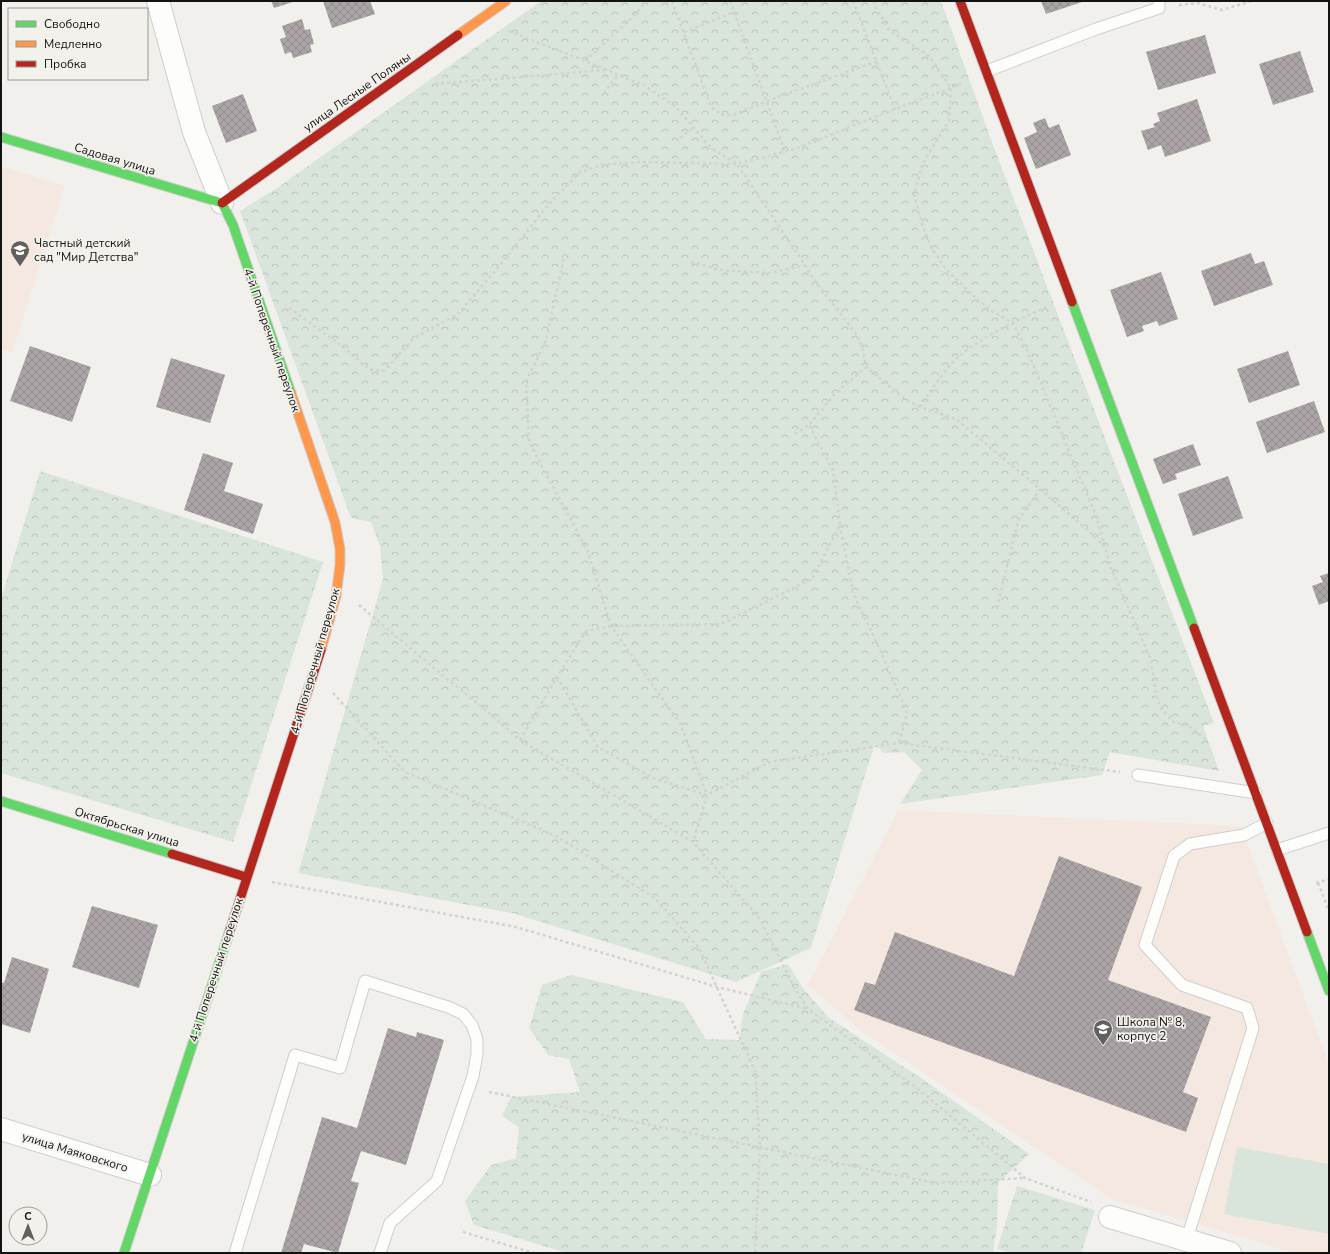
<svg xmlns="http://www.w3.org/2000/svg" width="1330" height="1254" font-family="'Nunito Sans',sans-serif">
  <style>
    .education { fill: #f5e8e0 }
    .green { fill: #d9e5db }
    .forest { fill: url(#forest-crowns) }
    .building { fill: url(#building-cross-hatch) }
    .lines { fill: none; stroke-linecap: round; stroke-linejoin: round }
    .lane-casing { stroke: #cfcecb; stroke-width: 13 }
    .street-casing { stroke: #cfcecb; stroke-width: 24 }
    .fast-casing { stroke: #cfcecb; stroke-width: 11 }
    .slow-casing { stroke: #cfcecb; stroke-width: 11 }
    .jam-casing { stroke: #cfcecb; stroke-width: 11 }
    .path { stroke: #d2d2d2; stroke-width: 2.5; stroke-dasharray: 3 3; stroke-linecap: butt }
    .lane { stroke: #fdfdfc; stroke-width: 11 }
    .street { stroke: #fdfdfc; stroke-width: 22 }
    .fast { stroke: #63d668; stroke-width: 9 }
    .slow { stroke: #ff974d; stroke-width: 9 }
    .jam { stroke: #b3261e; stroke-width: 9 }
    .labels { text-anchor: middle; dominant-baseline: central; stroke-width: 3.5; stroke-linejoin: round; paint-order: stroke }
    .street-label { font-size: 12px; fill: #131311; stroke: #f3f1eb }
    .poi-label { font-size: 12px; fill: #131311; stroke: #f3f1eb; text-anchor: start }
  </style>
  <defs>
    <pattern id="forest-crowns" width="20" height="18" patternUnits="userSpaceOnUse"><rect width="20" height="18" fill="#d9e5db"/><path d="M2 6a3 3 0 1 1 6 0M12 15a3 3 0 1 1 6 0" fill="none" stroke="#b9c4bb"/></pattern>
    <pattern id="building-cross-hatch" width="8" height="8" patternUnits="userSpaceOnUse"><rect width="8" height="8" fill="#aba4a6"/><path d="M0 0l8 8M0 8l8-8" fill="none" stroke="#928c8e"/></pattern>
  </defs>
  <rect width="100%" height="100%" fill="#f1f0ed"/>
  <!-- education -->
  <g class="education">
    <polygon points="1,166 65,186 12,353 2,350 1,348"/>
    <polygon points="898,810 1241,826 1329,1064 1329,1253 1295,1253 1111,1199 857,1028 808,985"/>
  </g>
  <!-- green -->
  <polygon class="green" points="1237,1147 1329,1164 1329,1234 1224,1214"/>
  <!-- forest -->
  <g class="forest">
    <polygon points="541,1 941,1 990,137 1214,723 1203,726 1219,771 1110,752 1102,775 900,804 922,770 904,752 883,753 875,743 811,948 736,982 512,913 298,873 383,579 380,546 371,522 351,518 240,211 277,188"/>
    <polygon points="40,471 323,562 233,842 1,773 1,599"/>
    <polygon points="788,964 802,987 829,1018 924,1080 1029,1154 998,1183 997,1226 993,1252 996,1253 567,1253 474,1225 465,1201 491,1165 516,1158 519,1127 502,1116 511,1097 580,1092 569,1059 548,1055 529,1028 542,985 571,975 683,1002 706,1039 739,1040 743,1014 761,972"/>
    <polygon points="1017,1186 1095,1210 1081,1253 1011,1253 997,1249"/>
  </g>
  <!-- building -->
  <g class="building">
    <polygon points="271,1 296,1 274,8"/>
    <polygon points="323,1 370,1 375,14 332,28"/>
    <polygon points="1041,1 1085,1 1046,14"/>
    <polygon points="302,19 305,30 310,29 314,44 310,45 312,52 293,58 291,52 285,54 280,39 286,37 282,26"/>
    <polygon points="1205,35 1216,73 1158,90 1146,52"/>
    <polygon points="1300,51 1314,92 1273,105 1259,64"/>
    <polygon points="243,94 257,131 226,143 212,106"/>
    <polygon points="1197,99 1211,141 1165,157 1161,145 1148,150 1141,131 1155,127 1153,124 1160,121 1157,113"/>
    <polygon points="1045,118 1049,128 1059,124 1071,155 1036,169 1024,138 1037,132 1033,123"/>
    <polygon points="1251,253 1255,264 1264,261 1273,285 1214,306 1201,271"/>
    <polygon points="1161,272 1178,319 1159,326 1157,321 1142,326 1144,331 1127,337 1110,290"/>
    <polygon points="30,346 91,367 72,422 10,401"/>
    <polygon points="1288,351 1300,385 1249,403 1237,369"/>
    <polygon points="171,358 225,375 210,423 156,407"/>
    <polygon points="1314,401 1325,432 1267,453 1256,422"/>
    <polygon points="1193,444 1201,465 1175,474 1177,479 1163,484 1153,459"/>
    <polygon points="203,453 233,463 224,491 263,504 253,534 184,510"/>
    <polygon points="1228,476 1243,518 1193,536 1178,494"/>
    <polygon points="1329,573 1329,601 1319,605 1312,586 1323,582 1320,576"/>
    <polygon points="1059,856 1142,887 1108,980 1211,1017 1183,1092 1198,1098 1186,1132 854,1010 865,982 875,985 895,932 1014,976"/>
    <polygon points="92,906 158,925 139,988 72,967"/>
    <polygon points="12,957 49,969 30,1033 1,1024 1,982 4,983"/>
    <polygon points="388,1028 416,1037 417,1032 444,1040 406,1165 361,1151 351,1181 359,1183 338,1253 304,1244 301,1253 281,1253 322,1117 357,1128"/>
  </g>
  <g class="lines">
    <defs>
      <g id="lane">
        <polyline points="987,71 1096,29 1159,8 1159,1"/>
        <polyline points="1138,775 1256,793"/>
        <polyline points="1277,850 1329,833"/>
        <polyline points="1190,1229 1253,1028 1247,1008 1182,985 1145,945 1174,856 1190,844 1244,835 1267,823"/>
        <polyline points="235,1253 295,1055 340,1068 365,981 448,1007 463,1014 472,1025 477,1039 477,1054 473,1076 437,1181 390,1223 380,1253"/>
      </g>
      <g id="street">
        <polyline points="158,1 194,132 222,203"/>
        <polyline points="1,1129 150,1175"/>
        <polyline points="1110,1217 1230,1253"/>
      </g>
      <g id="fast">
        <polyline points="1,137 222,203"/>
        <polyline points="222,203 233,225 291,393"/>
        <polyline points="1072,302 1194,628"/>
        <polyline points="1,801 172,854"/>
        <polyline points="1307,932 1329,991"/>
        <polyline points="124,1253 229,933"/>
      </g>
      <g id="slow">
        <polyline points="458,35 506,1"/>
        <polyline points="291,393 335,522 340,549 340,565 336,596 321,650"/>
      </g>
      <g id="jam">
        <polyline points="960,1 1072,302"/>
        <polyline points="222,203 458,35"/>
        <polyline points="1194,628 1307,932"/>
        <polyline points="172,854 246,877"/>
        <polyline points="229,933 321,650"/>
      </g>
    </defs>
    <!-- lane casing -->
    <use href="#lane" class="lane-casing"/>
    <!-- street casing -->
    <use href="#street" class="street-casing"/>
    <!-- fast casing -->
    <use href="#fast" class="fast-casing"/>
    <!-- slow casing -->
    <use href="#slow" class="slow-casing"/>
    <!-- jam casing -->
    <use href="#jam" class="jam-casing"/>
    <!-- path -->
    <g class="path">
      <polyline points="672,1 711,107 722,115 733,115 767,101 878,61"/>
      <polyline points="730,1 785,152"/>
      <polyline points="853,1 895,109"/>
      <polyline points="874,1 875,6 889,30 929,56 951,88 949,120 923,163 914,194 922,224 932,249 946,269 971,294 992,311 1013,323 1030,357 1096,516 1111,568 1151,660 1157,699 1162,709 1174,722 1189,726 1207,740"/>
      <polyline points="1179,5 1198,3 1222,10 1252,1"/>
      <polyline points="509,31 608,70 618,75 643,85 675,106 711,148 737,164 805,265 812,277 857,335 864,353 866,367 906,400 920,407 956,419 1040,489 1091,533 1104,546"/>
      <polyline points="684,32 734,12"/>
      <polyline points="585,61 635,15 646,1"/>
      <polyline points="435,84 607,70"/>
      <polyline points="604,93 618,75"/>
      <polyline points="680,138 693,128"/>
      <polyline points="565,253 546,340 526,381 529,442 588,552 611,626 681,725 707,795 693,842"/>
      <polyline points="691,262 721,270 769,273 805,265"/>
      <polyline points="289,308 338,343 369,369 384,371 414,338 458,314 495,271 548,205 580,172 601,165 639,162 737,164 795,149 895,109 951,88 964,82"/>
      <path d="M920,407C929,394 937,381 947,369C968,342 1017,321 1048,306"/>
      <polyline points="795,434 809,425 834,395 866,367"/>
      <polyline points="840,525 853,593 882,654 907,713 899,743"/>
      <polyline points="359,605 435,669 482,707 520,740 693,842 760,919 795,989 808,1009 922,1092 1025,1178 1091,1202"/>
      <polyline points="997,608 1018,521 1040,489"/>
      <polyline points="557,677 598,747 653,778 707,795 770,762 899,743 1120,772"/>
      <polyline points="333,693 405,772 556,836 655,898 699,948 755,1071 760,1147 755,1253"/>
      <polyline points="520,740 557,677 586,631 611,626 721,624 812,579 840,525 833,470 809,425"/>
      <polyline points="272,882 516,927 717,987 808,1009"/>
      <polyline points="1316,883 1329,879"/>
      <polyline points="1318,883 1329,910"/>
      <polyline points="489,1092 935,1183 1024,1178"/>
      <polyline points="463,1232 534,1253"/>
    </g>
    <!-- lane -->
    <use href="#lane" class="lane"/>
    <!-- street -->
    <use href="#street" class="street"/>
    <!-- fast -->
    <use href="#fast" class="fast"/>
    <!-- slow -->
    <use href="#slow" class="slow"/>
    <!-- jam -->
    <use href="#jam" class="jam"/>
  </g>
  <!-- icons -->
  <defs>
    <symbol id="school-pin" viewBox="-11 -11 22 30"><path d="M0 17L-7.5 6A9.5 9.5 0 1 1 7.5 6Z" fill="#61605e" stroke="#f3f1eb"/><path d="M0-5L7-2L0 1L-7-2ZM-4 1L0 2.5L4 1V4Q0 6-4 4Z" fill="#fff"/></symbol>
  </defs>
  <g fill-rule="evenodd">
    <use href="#school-pin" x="9" y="239" width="22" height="30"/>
    <use href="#school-pin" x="1092" y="1018" width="22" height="30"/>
  </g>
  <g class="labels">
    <!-- street labels -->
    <g class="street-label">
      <text transform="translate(357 92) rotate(-35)">улица Лесные Поляны</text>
      <text transform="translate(115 159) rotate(17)">Садовая улица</text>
      <text transform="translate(272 340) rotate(71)">4-й Поперечный переулок</text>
      <text transform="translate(315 661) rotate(-74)">4-й Поперечный переулок</text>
      <text transform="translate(127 827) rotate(17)">Октябрьская улица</text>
      <text transform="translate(216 970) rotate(-72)">4-й Поперечный переулок</text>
      <text transform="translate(75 1152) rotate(17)">улица Маяковского</text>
    </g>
    <!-- poi labels -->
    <g class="poi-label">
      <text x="34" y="243">Частный детский<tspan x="34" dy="14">сад "Мир Детства"</tspan></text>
      <text x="1117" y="1022">Школа № 8,<tspan x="1117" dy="14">корпус 2</tspan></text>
    </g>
  </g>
  <!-- border -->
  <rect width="1330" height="1254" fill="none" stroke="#131311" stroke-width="4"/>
  <!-- legend -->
  <rect x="8" y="8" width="140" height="72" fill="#f3f1eb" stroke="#999894"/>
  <rect x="16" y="21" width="20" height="6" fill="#63d668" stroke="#999894"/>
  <text x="44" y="28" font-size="12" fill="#131311">Свободно</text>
  <rect x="16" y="41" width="20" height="6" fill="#ff974d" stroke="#999894"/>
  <text x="44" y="48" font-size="12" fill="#131311">Медленно</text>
  <rect x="16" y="61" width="20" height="6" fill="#b3261e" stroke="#999894"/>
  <text x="44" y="68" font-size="12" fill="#131311">Пробка</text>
  <!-- north arrow -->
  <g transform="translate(28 1226)"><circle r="19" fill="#f3f1eb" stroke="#999894"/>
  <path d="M0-3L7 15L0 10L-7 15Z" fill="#61605e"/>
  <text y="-6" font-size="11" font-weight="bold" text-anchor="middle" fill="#131311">С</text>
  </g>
</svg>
